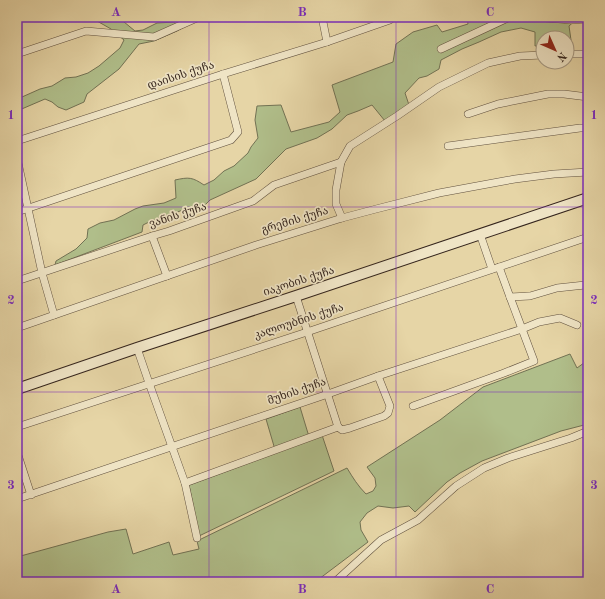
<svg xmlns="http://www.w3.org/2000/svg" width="605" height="599" font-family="'Old Standard TT','Noto Serif Georgian',serif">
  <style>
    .green { fill: #b0be8a; stroke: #727254 }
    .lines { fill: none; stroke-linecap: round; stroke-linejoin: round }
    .street-casing { stroke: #61513f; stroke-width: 8 }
    .secondary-casing { stroke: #35251d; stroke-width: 12 }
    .street { stroke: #efe4c5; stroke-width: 7 }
    .secondary { stroke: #efe4c5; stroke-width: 10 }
    .grid { fill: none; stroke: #7b2cbf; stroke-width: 1; stroke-opacity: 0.55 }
    .labels { text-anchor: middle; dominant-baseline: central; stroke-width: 3.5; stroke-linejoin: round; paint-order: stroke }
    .street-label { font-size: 11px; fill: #35251d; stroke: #efe4c5 }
    .neatline { fill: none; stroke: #7b2cbf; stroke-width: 1.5 }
    .grid-label { font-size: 13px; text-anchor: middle; font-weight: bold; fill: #7b2cbf }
  </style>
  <rect width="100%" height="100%" fill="#e6d5a6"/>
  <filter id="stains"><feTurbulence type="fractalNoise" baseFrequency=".005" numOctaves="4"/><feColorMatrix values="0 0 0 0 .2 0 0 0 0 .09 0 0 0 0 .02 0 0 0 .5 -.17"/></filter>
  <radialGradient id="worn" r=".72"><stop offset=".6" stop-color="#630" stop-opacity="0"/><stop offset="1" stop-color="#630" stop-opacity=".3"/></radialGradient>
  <!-- green -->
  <g class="green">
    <polygon points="85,17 118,17 135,31 143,30 157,23 175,22 182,17 202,17 177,31 154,41 139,44 119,69 87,94 84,102 66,110 58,107 52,102 45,99 17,111 17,98 22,97 40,89 52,86 65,78 76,77 88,73 99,66 120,48 124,40 111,29 97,21"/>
    <path d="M467,17H583L577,19L569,26L571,40H567V38H560L553,37L552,38H543V45L535,46V32L521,28L501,32L479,42L462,49L441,60L439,69L427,76L419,78L405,93L409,105L385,121L372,105L358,111L347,115L332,129L317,138L286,149L256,179L210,200L197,213L188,215L186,209L151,221L143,225L142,232L55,265L56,261L76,249L87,238L88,229L100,223L114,220L135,209L143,206L164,203L176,198L175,180C189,177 192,177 204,185L214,180L224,171L234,166L248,153L251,147L258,138L255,120L257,106L281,105L291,132L329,122L340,112L332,85L393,62L396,44L413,32L437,25L442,32L468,24Z"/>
    <path d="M570,354L577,368L588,360V424L561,431L482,461L460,473L447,482L415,512L409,506L393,508L378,506L367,513L360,522L361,530L368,542L315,582H17V557L108,532L126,529L133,554L169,542L173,555L199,549L197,541L347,468C353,478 358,486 366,494L373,491L376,486L375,478L367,467L440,420L483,387Z"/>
    <polygon points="300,407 310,440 322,435 334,471 199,536 189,485 276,453 266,419"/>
  </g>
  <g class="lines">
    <defs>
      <g id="street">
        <polyline points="322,17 327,42"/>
        <polyline points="533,17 571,20 588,19"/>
        <polyline points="441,49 510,17"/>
        <polyline points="17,54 86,31 154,37 199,17"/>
        <polyline points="567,54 588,54"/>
        <polyline points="468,114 498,104 548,94 564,94 588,97"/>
        <polyline points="17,141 223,74 327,42 390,20 391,19 391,17"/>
        <polyline points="448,146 580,128 588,128"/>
        <polyline points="17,158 42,273 54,315"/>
        <polyline points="17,212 231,140 238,132 223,74"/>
        <polyline points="342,218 336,204 336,190 341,162 350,146 397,116 439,87 488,63 520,56 543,55"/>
        <polyline points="480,234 492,269"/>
        <polyline points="152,236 167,276"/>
        <polyline points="17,281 152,236 169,231 253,201 274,185 341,162"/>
        <polyline points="296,296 338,427"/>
        <polyline points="510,297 530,296 557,288 585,285"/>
        <polyline points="17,328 256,245 342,218 376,209 439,193 515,179 554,174 588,172"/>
        <polyline points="137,348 149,383 185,483 197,538"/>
        <polyline points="413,406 504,373 534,361 510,297 499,267"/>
        <polyline points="17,427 307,332 588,237"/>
        <polyline points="338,427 342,430 350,428 384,416 388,413 390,406 378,376"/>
        <polyline points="17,452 31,495"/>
        <polyline points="185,483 338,427"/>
        <polyline points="17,499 328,394 378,376 522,329 539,322 560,318 577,325"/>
        <polyline points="333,582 337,580 381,540 418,520 456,486 484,468 508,458 571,438 588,431"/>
      </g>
      <polyline id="secondary" points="17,389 137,348 296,296 588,198"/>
    </defs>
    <!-- street casing -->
    <use href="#street" class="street-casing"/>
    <!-- secondary casing -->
    <use href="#secondary" class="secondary-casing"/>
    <!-- street -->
    <use href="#street" class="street"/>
    <!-- secondary -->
    <use href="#secondary" class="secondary"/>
  </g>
  <!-- grid -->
  <path class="grid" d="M209,17V582M396,17V582M17,207H588M17,392H588"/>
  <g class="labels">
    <!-- street labels -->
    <g class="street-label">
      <text transform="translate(181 76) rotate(-18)">დაისის ქუჩა</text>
      <text transform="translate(178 216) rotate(-18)">ვანის ქუჩა</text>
      <text transform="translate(295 221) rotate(-17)">გრემის ქუჩა</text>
      <text transform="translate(299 282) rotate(-18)">იაკობის ქუჩა</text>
      <text transform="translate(299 322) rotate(-18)">კალოუბნის ქუჩა</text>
      <text transform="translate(297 392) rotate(-19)">მუხის ქუჩა</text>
    </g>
  </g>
  <!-- margin -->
  <rect width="605" height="599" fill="none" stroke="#e6d5a6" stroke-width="44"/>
  <!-- north arrow -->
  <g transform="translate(555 50) rotate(135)"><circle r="19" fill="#efe4c5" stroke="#a59882"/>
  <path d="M0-3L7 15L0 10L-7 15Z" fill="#8f2418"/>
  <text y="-6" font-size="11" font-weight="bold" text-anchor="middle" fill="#35251d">N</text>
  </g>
  <rect x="22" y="22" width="561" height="555" class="neatline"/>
  <g class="grid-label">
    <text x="116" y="16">A</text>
    <text x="302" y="16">B</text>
    <text x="490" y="16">C</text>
    <text x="11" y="119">1</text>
    <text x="594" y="119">1</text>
    <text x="11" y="304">2</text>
    <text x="594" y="304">2</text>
    <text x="11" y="489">3</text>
    <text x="594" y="489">3</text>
    <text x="116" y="593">A</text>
    <text x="302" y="593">B</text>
    <text x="490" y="593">C</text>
  </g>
  <rect width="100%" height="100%" filter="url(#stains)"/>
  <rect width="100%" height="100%" fill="url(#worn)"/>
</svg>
